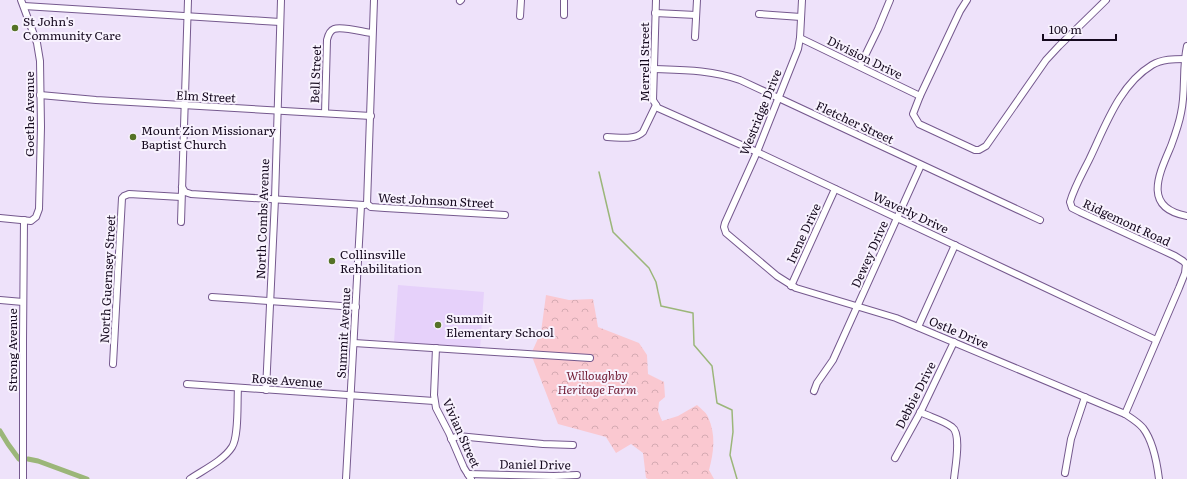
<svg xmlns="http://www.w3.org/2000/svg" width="1187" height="479" font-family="Literata,serif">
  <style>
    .built { fill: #e6d1fa }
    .park { fill: url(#park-crowns) }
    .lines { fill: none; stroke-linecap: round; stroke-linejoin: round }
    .stream { stroke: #9bb679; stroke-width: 1.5 }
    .canal { stroke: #9bb679; stroke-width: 5 }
    .minor-casing { stroke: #75598e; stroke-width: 8 }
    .minor { stroke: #fff; stroke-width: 6 }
    .poi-dot { fill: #557226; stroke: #f8f2fe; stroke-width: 1.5 }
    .labels { text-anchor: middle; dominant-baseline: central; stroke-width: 4; stroke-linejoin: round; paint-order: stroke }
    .poi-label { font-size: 12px; fill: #15091e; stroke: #f8f2fe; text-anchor: start }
    .street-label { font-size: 12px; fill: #15091e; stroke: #f8f2fe }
    .park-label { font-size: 12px; font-style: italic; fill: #721e36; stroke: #f8f2fe }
  </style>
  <defs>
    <pattern id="park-crowns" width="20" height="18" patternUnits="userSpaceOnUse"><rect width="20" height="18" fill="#fac8d0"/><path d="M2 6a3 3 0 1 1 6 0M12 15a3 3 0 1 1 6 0" fill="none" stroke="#d5aab2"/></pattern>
  </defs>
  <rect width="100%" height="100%" fill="#eee2fa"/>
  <!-- built -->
  <polygon class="built" points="398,285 484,292 480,349 394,342"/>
  <!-- park -->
  <path class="park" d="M546,295L569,300L593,299L598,327L639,343L647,355L648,374L664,382L665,397L659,402L658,411L662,421L678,416L697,405C701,409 706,412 708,417C716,434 714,452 709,470L714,479H648L646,478L643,453L631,444L616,453L606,437L558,424L531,354L541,332Z"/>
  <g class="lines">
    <!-- stream -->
    <polyline class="stream" points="599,172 613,232 649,268 656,282 661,306 693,313 694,345 712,366 717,403 732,410 733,432 730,455 737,479"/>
    <!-- canal -->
    <g class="canal">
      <polyline points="0,431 8,444 19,459"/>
      <polyline points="28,459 38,461 87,479"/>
    </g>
    <defs>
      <g id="minor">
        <polyline points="656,0 653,100 658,108 757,152 1156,340"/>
        <path d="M802,0L800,38L798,49L757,152L725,223L724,227L726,233L777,276L796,288L896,318L1125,414C1131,418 1138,422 1143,428C1153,441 1157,463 1159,479"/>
        <polyline points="967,0 960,11 920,96 913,114 919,124 975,150 979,150 986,146 1046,60 1059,46 1106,0"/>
        <polyline points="460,1 461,0"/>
        <polyline points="24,6 280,22"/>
        <polyline points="655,13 696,15"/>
        <polyline points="759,14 801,17"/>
        <polyline points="564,15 564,0"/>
        <polyline points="520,16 521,0"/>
        <polyline points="695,37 697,0"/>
        <polyline points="800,38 920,96"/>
        <path d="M1187,46C1182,68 1186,91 1181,113C1179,124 1175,135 1171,146C1159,174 1142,208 1187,216"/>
        <polyline points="860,66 878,29 890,0"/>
        <path d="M654,69C683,70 712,70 740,80L1040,220"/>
        <polyline points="40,95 96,100 371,116"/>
        <path d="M325,113L327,40C328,36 329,31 334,29C342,26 363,32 372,33"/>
        <path d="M607,137C618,137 634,141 643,132L656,105"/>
        <polyline points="182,187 185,192 191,194 364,205"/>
        <polyline points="367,204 374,0"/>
        <polyline points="367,204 371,207 385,208 505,215"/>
        <polyline points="0,218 31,221 36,217 39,209 41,127 40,61 37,43 21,0"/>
        <polyline points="181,222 188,0"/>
        <polyline points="791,286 835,189"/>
        <polyline points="212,297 356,307"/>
        <polyline points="0,300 23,302"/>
        <polyline points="918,327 955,245"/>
        <polyline points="354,343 590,358"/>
        <polyline points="436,348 434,395 436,408 449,433 464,468 471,479"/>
        <polyline points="113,364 122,198 124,196 129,194 181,197"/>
        <polyline points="187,384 434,401"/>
        <polyline points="266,390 275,199 281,0"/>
        <polyline points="814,391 817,383 833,360 921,165"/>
        <path d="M920,412C930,417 943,420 952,427C962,434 955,467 954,479"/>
        <path d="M1125,414L1179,288L1185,273L1186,264L1183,261L1175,256L1080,212L1072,208L1070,202C1074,188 1082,174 1089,160C1105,127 1119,85 1152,65C1162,59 1174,59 1185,59"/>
        <polyline points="451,439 458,436 543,444 573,445"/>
        <polyline points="895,458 921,411 954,342"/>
        <polyline points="1065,473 1071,439 1085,397"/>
        <polyline points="468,474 554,476 577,475"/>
        <polyline points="23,479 23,340 24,220"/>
        <path d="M190,479C203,470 223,461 232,447C239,436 237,403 238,388"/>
        <polyline points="346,479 361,206"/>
      </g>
    </defs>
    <!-- minor casing -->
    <use href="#minor" class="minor-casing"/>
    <!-- minor -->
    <use href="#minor" class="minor"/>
  </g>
  <!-- markers -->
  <g class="poi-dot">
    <circle cx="15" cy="28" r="4"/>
    <circle cx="133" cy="137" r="4"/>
    <circle cx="332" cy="261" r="4"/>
    <circle cx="438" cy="325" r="4"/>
  </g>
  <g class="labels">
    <!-- poi labels -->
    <g class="poi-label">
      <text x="23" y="21">St John's<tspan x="23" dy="14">Community Care</tspan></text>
      <text x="141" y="130">Mount Zion Missionary<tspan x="141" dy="14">Baptist Church</tspan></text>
      <text x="340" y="254">Collinsville<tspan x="340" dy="14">Rehabilitation</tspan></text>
      <text x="446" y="318">Summit<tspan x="446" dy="14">Elementary School</tspan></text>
    </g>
    <!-- street labels -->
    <g class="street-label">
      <text transform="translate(865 57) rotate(26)">Division Drive</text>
      <text transform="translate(644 62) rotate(-90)">Merrell Street</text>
      <text transform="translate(315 74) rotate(-88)">Bell Street</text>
      <text transform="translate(206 96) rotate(3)">Elm Street</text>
      <text transform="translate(760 112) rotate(-68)">Westridge Drive</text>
      <text transform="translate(29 114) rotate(-90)">Goethe Avenue</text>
      <text transform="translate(855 122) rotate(25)">Fletcher Street</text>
      <text transform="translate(436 200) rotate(3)">West Johnson Street</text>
      <text transform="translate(911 212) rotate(25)">Waverly Drive</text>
      <text transform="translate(262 219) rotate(-88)">North Combs Avenue</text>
      <text transform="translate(1127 222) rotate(25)">Ridgemont Road</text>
      <text transform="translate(803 233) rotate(-65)">Irene Drive</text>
      <text transform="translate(869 254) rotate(-66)">Dewey Drive</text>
      <text transform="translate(107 279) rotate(-87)">North Guernsey Street</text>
      <text transform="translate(959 332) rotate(23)">Ostle Drive</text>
      <text transform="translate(343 333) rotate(-87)">Summit Avenue</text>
      <text transform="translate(12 350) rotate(-90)">Strong Avenue</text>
      <text transform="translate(287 380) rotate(4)">Rose Avenue</text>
      <text transform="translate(915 395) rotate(-63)">Debbie Drive</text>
      <text transform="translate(462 433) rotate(66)">Vivian Street</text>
      <text transform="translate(535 464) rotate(1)">Daniel Drive</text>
    </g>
    <!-- park labels -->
    <g class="park-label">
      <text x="597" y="375">Willoughby<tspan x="597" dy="14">Heritage Farm</tspan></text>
    </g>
  </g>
  <!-- scale -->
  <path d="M1043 34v6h73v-6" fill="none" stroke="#15091e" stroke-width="2"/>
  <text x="1049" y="34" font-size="12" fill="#15091e" stroke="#f8f2fe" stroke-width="3" paint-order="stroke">100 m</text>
</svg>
